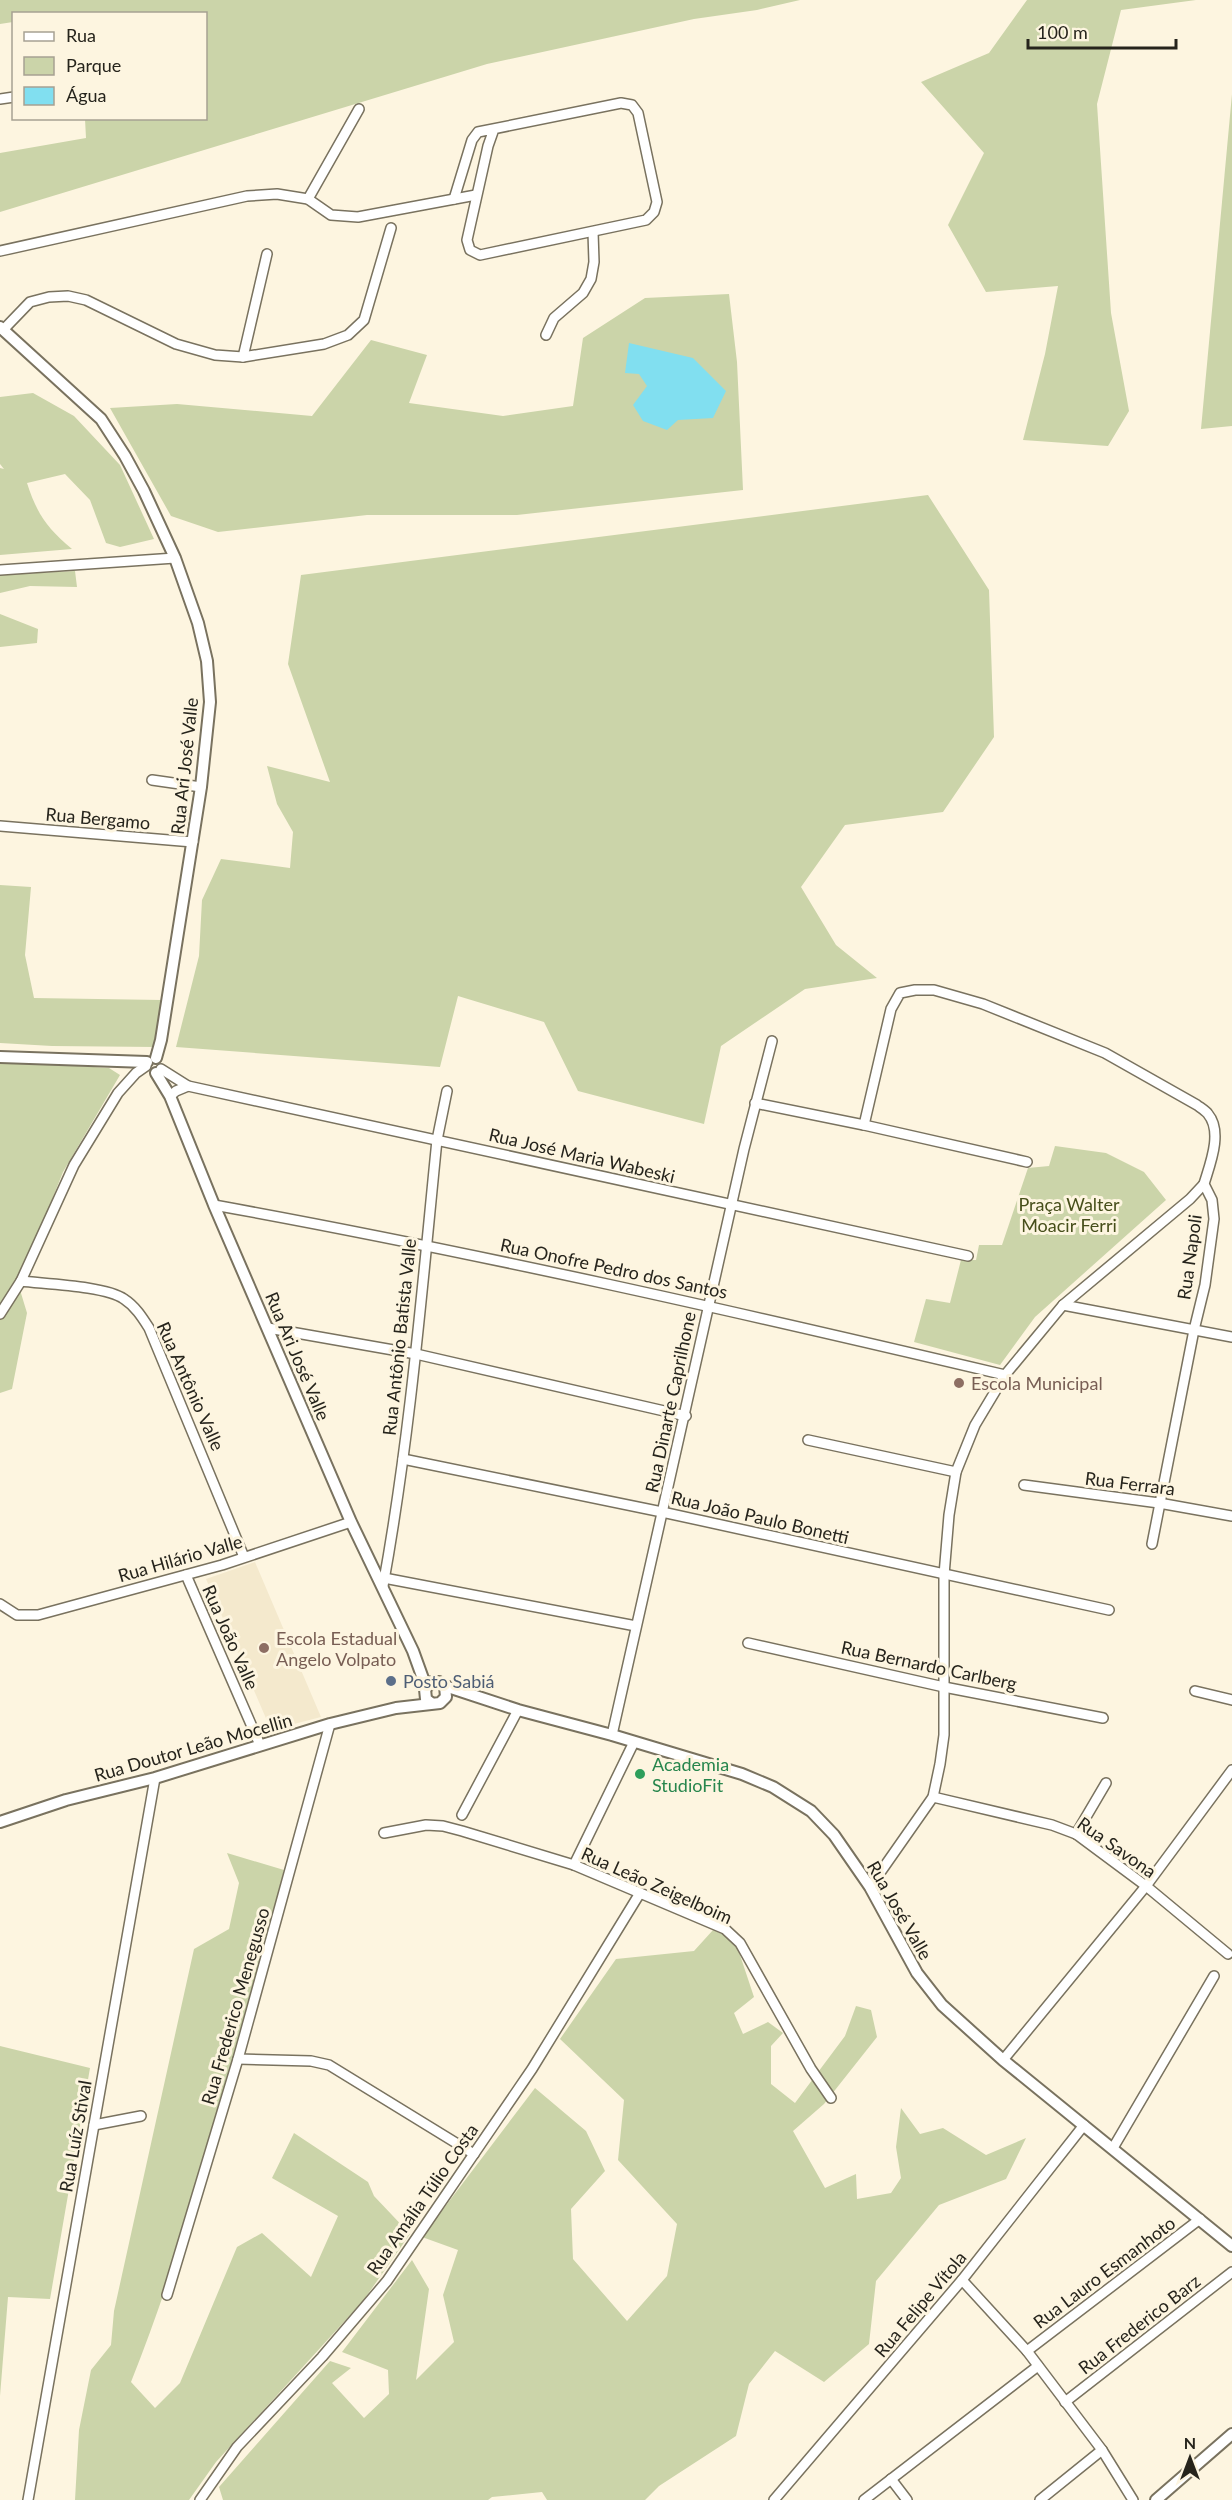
<svg xmlns="http://www.w3.org/2000/svg" width="1232" height="2500" font-family="Lato,sans-serif">
  <style>
    .built { fill: #f4e9cd }
    .green { fill: #cbd4a9 }
    .water { fill: #81dff0 }
    .lines { fill: none; stroke-linecap: round; stroke-linejoin: round }
    .minor-casing { stroke: #79725f; stroke-width: 12 }
    .tertiary-casing { stroke: #79725f; stroke-width: 14 }
    .minor { stroke: #fff; stroke-width: 9 }
    .tertiary { stroke: #fff; stroke-width: 10 }
    .education-dot { fill: #8d6e63; stroke: #fdf5e0; stroke-width: 2 }
    .service-dot { fill: #5c6f8a; stroke: #fdf5e0; stroke-width: 2 }
    .leisure-dot { fill: #2e9e5b; stroke: #fdf5e0; stroke-width: 2 }
    .labels { text-anchor: middle; dominant-baseline: central; stroke-width: 6; stroke-linejoin: round; paint-order: stroke }
    .street-label { font-size: 18px; fill: #26241c; stroke: #fdf5e0 }
    .park-label { font-size: 18px; fill: #474f1b; stroke: #fdf5e0 }
    .education-label { font-size: 18px; fill: #785e54; stroke: #fdf5e0; text-anchor: start }
    .service-label { font-size: 18px; fill: #4e5e75; stroke: #fdf5e0; text-anchor: start }
    .leisure-label { font-size: 18px; fill: #27864d; stroke: #fdf5e0; text-anchor: start }
  </style>
  <rect width="100%" height="100%" fill="#fdf5e0"/>
  <!-- built -->
  <polygon class="built" points="255,1562 321,1717 271,1730 206,1579"/>
  <!-- green -->
  <g class="green">
    <polygon points="0,0 800,0 757,10 694,19 487,64 0,212 0,153 86,138 85,119 206,118 206,14 78,12 14,14 13,22 0,24"/>
    <polygon points="1027,0 1196,0 1121,10 1097,104 1111,313 1129,411 1108,446 1023,440 1045,354 1058,286 986,292 948,225 984,153 921,82 989,53"/>
    <polygon points="1232,94 1232,426 1201,429"/>
    <polygon points="729,294 737,362 743,490 517,515 367,515 218,532 171,516 110,408 177,404 312,416 371,340 427,355 409,403 503,416 573,406 583,338 645,298"/>
    <path d="M33,393L74,416L120,465L154,539L120,547L106,543L90,500L65,474L27,483C37,514 47,528 72,549L0,555V468L4,469L0,464V397Z"/>
    <polygon points="928,495 989,590 994,737 943,812 845,825 801,887 836,945 877,978 805,989 721,1046 704,1124 578,1091 544,1022 458,996 440,1067 176,1047 199,956 202,900 221,859 290,868 293,832 277,804 267,766 330,782 288,664 301,575"/>
    <polygon points="75,571 77,587 30,586 0,593 0,575"/>
    <polygon points="0,614 38,629 37,643 0,647"/>
    <polygon points="0,885 31,887 25,955 34,998 162,1000 156,1047 52,1046 0,1043"/>
    <polygon points="0,1061 109,1068 120,1075 63,1172 35,1242 17,1280 27,1313 12,1389 0,1393"/>
    <polygon points="1055,1146 1106,1153 1144,1172 1166,1200 1035,1317 1000,1365 914,1342 926,1299 950,1303 961,1260 976,1260 979,1245 1002,1245 1028,1168 1049,1166"/>
    <path d="M227,1853L284,1870C264,1953 241,2035 218,2117C192,2207 166,2295 131,2382L155,2408L180,2383L237,2247L262,2233L311,2277L338,2216L272,2178L294,2133L368,2182L374,2196L410,2234L363,2301L216,2462L189,2500H75L79,2430L91,2370L111,2345L114,2311L194,1949L229,1929L239,1883Z"/>
    <polygon points="713,1930 735,1940 754,1997 734,2013 743,2034 768,2022 783,2033 771,2046 771,2084 795,2103 845,2036 856,2006 871,2010 877,2037 824,2104 793,2131 825,2188 856,2174 857,2199 891,2193 901,2178 896,2147 901,2108 920,2134 943,2128 986,2155 1026,2138 1006,2179 939,2205 876,2281 869,2344 824,2382 775,2351 749,2384 736,2436 659,2486 645,2500 547,2500 542,2492 492,2497 488,2500 223,2500 219,2487 330,2361 351,2368 332,2383 364,2418 389,2394 388,2370 342,2352 412,2260 429,2289 416,2380 454,2342 443,2295 458,2250 422,2237 535,2088 586,2131 605,2171 571,2209 573,2259 627,2321 667,2276 677,2224 618,2160 624,2100 560,2039 616,1959 694,1951"/>
    <polygon points="0,2046 90,2068 50,2299 8,2297 0,2396"/>
  </g>
  <!-- water -->
  <polygon class="water" points="629,343 693,358 726,391 713,418 678,420 667,430 643,421 633,405 647,386 639,374 625,373"/>
  <g class="lines">
    <defs>
      <g id="minor">
        <polyline points="0,99 14,97"/>
        <polyline points="308,199 359,109"/>
        <polyline points="454,199 472,140 478,132 621,103 632,105 638,113 657,202 654,212 646,220 480,255 470,250 467,240 488,146 494,129"/>
        <polyline points="0,251 247,196 277,194 308,199 331,215 358,217 476,195"/>
        <polyline points="3,330 30,302 49,297 68,296 86,300 176,344 215,355 243,357 324,344 348,335 364,320 391,228"/>
        <polyline points="546,335 554,318 583,293 591,279 594,262 593,232"/>
        <polyline points="243,357 267,254"/>
        <polyline points="0,570 175,558"/>
        <polyline points="152,780 201,787"/>
        <polyline points="0,826 193,842"/>
        <polyline points="161,1069 188,1086 968,1256"/>
        <polyline points="170,1096 176,1091 188,1086"/>
        <polyline points="755,1103 864,1125 1027,1162"/>
        <path d="M864,1125L891,1009L900,993L915,990H934L983,1004L1105,1053L1197,1105C1201,1108 1206,1111 1208,1114C1223,1132 1210,1164 1204,1184L1212,1200L1214,1219L1205,1285L1194,1330L1152,1544"/>
        <path d="M214,1205C479,1253 742,1313 1005,1375"/>
        <path d="M21,1281C45,1284 106,1286 124,1299C135,1306 142,1317 149,1328L244,1557"/>
        <polyline points="1063,1305 1232,1337"/>
        <polyline points="0,1314 21,1281 74,1165 118,1093 136,1073 146,1066"/>
        <polyline points="268,1328 416,1354 686,1416"/>
        <polyline points="808,1440 956,1472"/>
        <polyline points="403,1459 662,1512 1109,1610"/>
        <polyline points="1024,1485 1159,1503 1232,1516"/>
        <polyline points="186,1575 260,1745"/>
        <polyline points="384,1578 636,1626"/>
        <path d="M383,1586C410,1438 422,1289 437,1140L447,1091"/>
        <polyline points="0,1604 17,1615 38,1615 222,1565 351,1522"/>
        <polyline points="748,1643 944,1687 1103,1718"/>
        <polyline points="1195,1691 1232,1700"/>
        <polyline points="612,1735 744,1149 772,1041"/>
        <polyline points="933,1797 1052,1825 1076,1834 1146,1886 1228,1954"/>
        <polyline points="462,1815 518,1710"/>
        <polyline points="384,1833 426,1825 443,1826 462,1831 574,1865 725,1929 740,1943 811,2069 831,2098"/>
        <polyline points="1076,1834 1106,1783"/>
        <polyline points="574,1865 634,1742"/>
        <polyline points="870,1887 933,1797 940,1764 944,1735 944,1575 949,1515 956,1472 975,1425 1005,1375 1063,1305 1190,1199 1204,1184"/>
        <polyline points="238,2059 311,2061 329,2065 474,2154"/>
        <polyline points="1003,2060 1146,1886 1232,1770"/>
        <polyline points="94,2125 141,2116"/>
        <polyline points="1113,2148 1214,1976"/>
        <polyline points="962,2280 1027,2351 1102,2450 1133,2500"/>
        <polyline points="167,2295 238,2059 330,1724"/>
        <polyline points="1027,2351 1200,2219"/>
        <polyline points="1065,2402 1232,2272"/>
        <polyline points="891,2479 907,2500"/>
        <polyline points="28,2500 155,1778"/>
        <polyline points="200,2500 237,2447 322,2357 387,2281 532,2069 640,1893"/>
        <polyline points="774,2500 962,2280 1084,2125"/>
        <polyline points="864,2500 1038,2366"/>
        <polyline points="1040,2500 1102,2450"/>
      </g>
      <g id="tertiary">
        <polyline points="0,327 101,419 125,456 144,491 175,558 198,623 207,661 210,702 201,787 161,1040 156,1058"/>
        <polyline points="0,1057 147,1062"/>
        <polyline points="156,1073 170,1096 214,1205 351,1522 413,1651 426,1687"/>
        <polyline points="431,1703 426,1699 425,1689 432,1682 439,1682 445,1686 518,1710 612,1735 742,1774 773,1787 811,1811 834,1835 870,1887 917,1973 942,2005 1003,2060 1232,2246"/>
        <polyline points="0,1822 66,1800 155,1778 330,1724 396,1708 440,1703 446,1697 445,1686"/>
        <polyline points="1156,2500 1232,2434"/>
      </g>
    </defs>
    <!-- minor casing -->
    <use href="#minor" class="minor-casing"/>
    <!-- tertiary casing -->
    <use href="#tertiary" class="tertiary-casing"/>
    <!-- minor -->
    <use href="#minor" class="minor"/>
    <!-- tertiary -->
    <use href="#tertiary" class="tertiary"/>
  </g>
  <!-- markers -->
  <g class="education-dot">
    <circle cx="959" cy="1383" r="6"/>
    <circle cx="264" cy="1648" r="6"/>
  </g>
  <circle class="service-dot" cx="391" cy="1681" r="6"/>
  <circle class="leisure-dot" cx="640" cy="1774" r="6"/>
  <g class="labels">
    <!-- street labels -->
    <g class="street-label">
      <text transform="translate(184 766) rotate(-84)">Rua Ari José Valle</text>
      <text transform="translate(98 818) rotate(5)">Rua Bergamo</text>
      <text transform="translate(582 1155) rotate(13)">Rua José Maria Wabeski</text>
      <text transform="translate(1189 1257) rotate(-82)">Rua Napoli</text>
      <text transform="translate(614 1268) rotate(12)">Rua Onofre Pedro dos Santos</text>
      <text transform="translate(399 1337) rotate(-84)">Rua Antônio Batista Valle</text>
      <text transform="translate(298 1356) rotate(67)">Rua Ari José Valle</text>
      <text transform="translate(191 1386) rotate(66)">Rua Antônio Valle</text>
      <text transform="translate(670 1402) rotate(-78)">Rua Dinarte Caprilhone</text>
      <text transform="translate(1130 1483) rotate(7)">Rua Ferrara</text>
      <text transform="translate(760 1517) rotate(13)">Rua João Paulo Bonetti</text>
      <text transform="translate(180 1558) rotate(-16)">Rua Hilário Valle</text>
      <text transform="translate(231 1637) rotate(66)">Rua João Valle</text>
      <text transform="translate(929 1665) rotate(12)">Rua Bernardo Carlberg</text>
      <text transform="translate(193 1747) rotate(-16)">Rua Doutor Leão Mocellin</text>
      <text transform="translate(1117 1847) rotate(35)">Rua Savona</text>
      <text transform="translate(657 1885) rotate(24)">Rua Leão Zeigelboim</text>
      <text transform="translate(900 1910) rotate(60)">Rua José Valle</text>
      <text transform="translate(235 2006) rotate(-74)">Rua Frederico Menegusso</text>
      <text transform="translate(75 2136) rotate(-80)">Rua Luíz Stival</text>
      <text transform="translate(422 2199) rotate(-55)">Rua Amália Túlio Costa</text>
      <text transform="translate(1104 2272) rotate(-37)">Rua Lauro Esmanhoto</text>
      <text transform="translate(920 2304) rotate(-50)">Rua Felipe Vítola</text>
      <text transform="translate(1139 2324) rotate(-38)">Rua Frederico Barz</text>
    </g>
    <!-- park labels -->
    <g class="park-label">
      <text x="1069" y="1204">Praça Walter<tspan x="1069" dy="21">Moacir Ferri</tspan></text>
    </g>
    <!-- education labels -->
    <g class="education-label">
      <text x="971" y="1383">Escola Municipal</text>
      <text x="276" y="1638">Escola Estadual<tspan x="276" dy="21">Angelo Volpato</tspan></text>
    </g>
    <!-- service labels -->
    <g class="service-label">
      <text x="403" y="1681">Posto Sabiá</text>
    </g>
    <!-- leisure labels -->
    <g class="leisure-label">
      <text x="652" y="1764">Academia<tspan x="652" dy="21">StudioFit</tspan></text>
    </g>
  </g>
  <!-- legend -->
  <rect x="12" y="12" width="195" height="108" fill="#fdf5e0" stroke="#a7a192" stroke-width="1.5"/>
  <rect x="24" y="32" width="30" height="9" fill="#ffffff" stroke="#a7a192" stroke-width="1.5"/>
  <text x="66" y="42" font-size="18" fill="#26241c">Rua</text>
  <rect x="24" y="57" width="30" height="18" fill="#cbd4a9" stroke="#a7a192" stroke-width="1.5"/>
  <text x="66" y="72" font-size="18" fill="#26241c">Parque</text>
  <rect x="24" y="87" width="30" height="18" fill="#81dff0" stroke="#a7a192" stroke-width="1.5"/>
  <text x="66" y="102" font-size="18" fill="#26241c">Água</text>
  <!-- north arrow -->
  <g transform="translate(1190 2458)" stroke="#fdf5e0" stroke-width="4.5" paint-order="stroke">
  <path d="M0-4.5L10 22L0 15L-10 22Z" fill="#26241c"/>
  <text y="-9" font-size="16" font-weight="bold" text-anchor="middle" fill="#26241c">N</text>
  </g>
  <!-- scale -->
  <path d="M1028 39v9h148v-9" fill="none" stroke="#26241c" stroke-width="3"/>
  <text x="1037" y="39" font-size="18" fill="#26241c" stroke="#fdf5e0" stroke-width="4.5" paint-order="stroke">100 m</text>
</svg>
